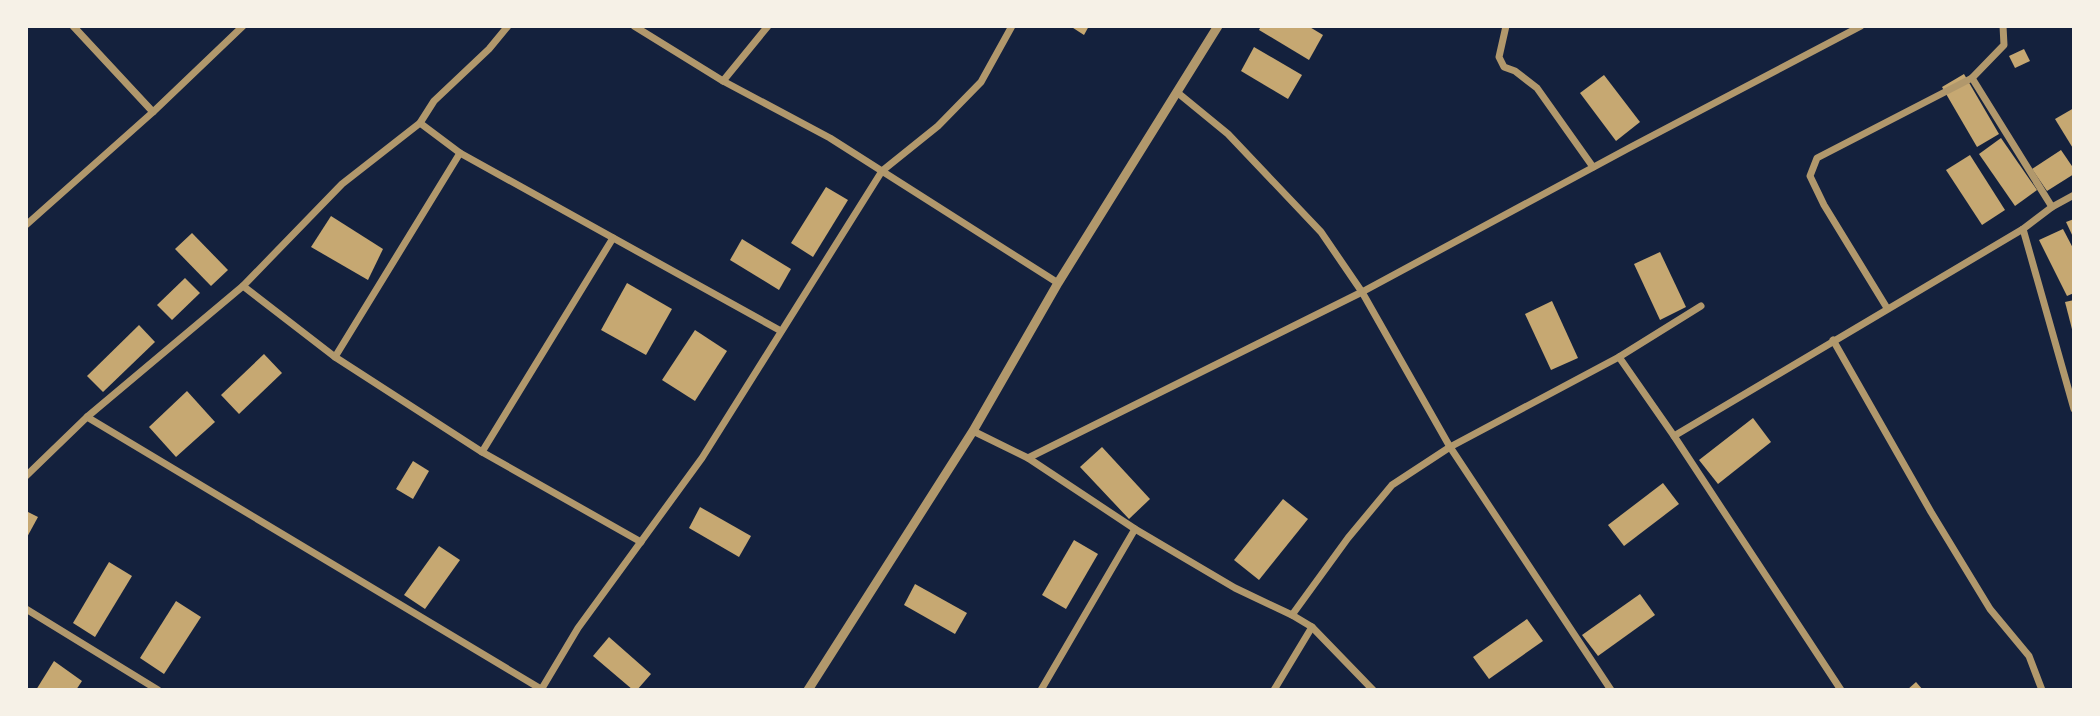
<svg xmlns="http://www.w3.org/2000/svg" width="2100" height="716" font-family="Ubuntu,sans-serif">
  <style>
    .building { fill: #c6a872 }
    .lines { fill: none; stroke-linecap: round; stroke-linejoin: round }
    .minor { stroke: #b1986c; stroke-width: 7 }
    .tertiary { stroke: #b1986c; stroke-width: 9 }
  </style>
  <rect width="100%" height="100%" fill="#14213d"/>
  <!-- building -->
  <g class="building">
    <polygon points="1070,26 1089,26 1084,35"/>
    <polygon points="1261,26 1308,26 1323,35 1309,60 1259,30"/>
    <polygon points="1254,47 1302,75 1288,99 1241,71"/>
    <polygon points="2024,49 2030,61 2015,68 2009,56"/>
    <polygon points="1964,74 1999,134 1977,147 1942,87"/>
    <polygon points="1604,75 1640,122 1616,141 1580,93"/>
    <polygon points="2074,108 2074,150 2055,119"/>
    <polygon points="2001,138 2037,190 2015,206 1979,154"/>
    <polygon points="2061,150 2074,169 2074,174 2047,191 2032,169"/>
    <polygon points="1970,155 2005,210 1982,225 1946,170"/>
    <polygon points="826,187 848,200 813,257 791,243"/>
    <polygon points="331,216 383,249 368,280 311,247"/>
    <polygon points="2074,219 2074,239 2066,222"/>
    <polygon points="2063,229 2074,250 2074,293 2067,296 2039,240"/>
    <polygon points="192,233 228,270 211,286 175,249"/>
    <polygon points="742,239 791,269 779,290 730,260"/>
    <polygon points="1660,252 1686,307 1660,320 1634,264"/>
    <polygon points="185,278 200,293 172,320 157,305"/>
    <polygon points="627,283 672,309 646,355 601,330"/>
    <polygon points="2074,300 2074,333 2073,333 2065,302"/>
    <polygon points="1552,301 1578,358 1551,370 1525,314"/>
    <polygon points="139,325 155,342 103,392 87,376"/>
    <polygon points="695,330 727,351 695,401 662,380"/>
    <polygon points="264,354 282,373 239,414 221,395"/>
    <polygon points="187,391 215,422 176,457 149,427"/>
    <polygon points="1753,418 1771,442 1718,484 1699,460"/>
    <polygon points="1102,447 1150,499 1129,519 1080,467"/>
    <polygon points="413,461 429,471 413,499 396,489"/>
    <polygon points="1663,483 1679,504 1624,546 1608,525"/>
    <polygon points="1283,499 1308,519 1259,580 1234,560"/>
    <polygon points="700,507 751,536 739,557 689,528"/>
    <polygon points="26,511 38,517 26,539"/>
    <polygon points="1074,540 1098,554 1066,609 1042,595"/>
    <polygon points="439,546 460,560 425,609 404,595"/>
    <polygon points="109,562 132,576 95,637 73,623"/>
    <polygon points="915,584 967,613 955,634 904,605"/>
    <polygon points="1640,594 1655,615 1598,656 1582,635"/>
    <polygon points="176,601 201,617 164,674 140,658"/>
    <polygon points="1527,619 1543,641 1489,679 1473,657"/>
    <polygon points="609,637 651,674 637,690 633,690 593,656"/>
    <polygon points="54,661 82,681 76,690 36,690"/>
    <polygon points="1916,682 1923,690 1907,690"/>
  </g>
  <g class="lines">
    <!-- minor -->
    <g class="minor">
      <polyline points="73,26 153,112"/>
      <polyline points="634,26 723,81 830,138 1058,283"/>
      <polyline points="1506,26 1499,57 1504,67 1515,71 1537,88 1593,167"/>
      <polyline points="1972,78 2052,207"/>
      <polyline points="723,81 768,26"/>
      <polyline points="1178,93 1228,134 1321,232 1362,292 1450,447 1611,690"/>
      <polyline points="420,123 460,153 781,331"/>
      <polyline points="26,225 153,112 243,26"/>
      <polyline points="2023,229 2074,409"/>
      <polyline points="243,286 335,357 482,452 641,542"/>
      <polyline points="1887,308 1824,205 1810,176 1817,158 1972,78 2004,45 2003,26"/>
      <polyline points="1833,340 1931,512 1990,609 2029,656 2042,690"/>
      <polyline points="335,357 460,153"/>
      <polyline points="1619,357 1674,436 1841,690"/>
      <polyline points="87,417 541,689"/>
      <polyline points="973,431 1028,458 1135,529 1235,588 1292,615 1312,627 1373,690"/>
      <polyline points="1674,436 2023,229 2052,207 2074,195"/>
      <polyline points="482,452 613,238"/>
      <polyline points="1028,458 1362,292 1629,148 1861,26"/>
      <polyline points="26,476 87,417 243,286 342,184 420,123 434,101 489,49 508,26"/>
      <polyline points="26,609 158,690"/>
      <polyline points="1292,615 1348,538 1392,485 1450,447 1619,357 1701,306"/>
      <polyline points="541,690 578,628 702,458 882,171 938,126 981,82 1012,26"/>
      <polyline points="1041,690 1135,529"/>
      <polyline points="1274,690 1312,627"/>
    </g>
    <!-- tertiary -->
    <polyline class="tertiary" points="808,690 973,431 1058,283 1218,26"/>
  </g>
  <!-- border -->
  <rect width="2100" height="716" fill="none" stroke="#f6f1e7" stroke-width="56"/>
</svg>
